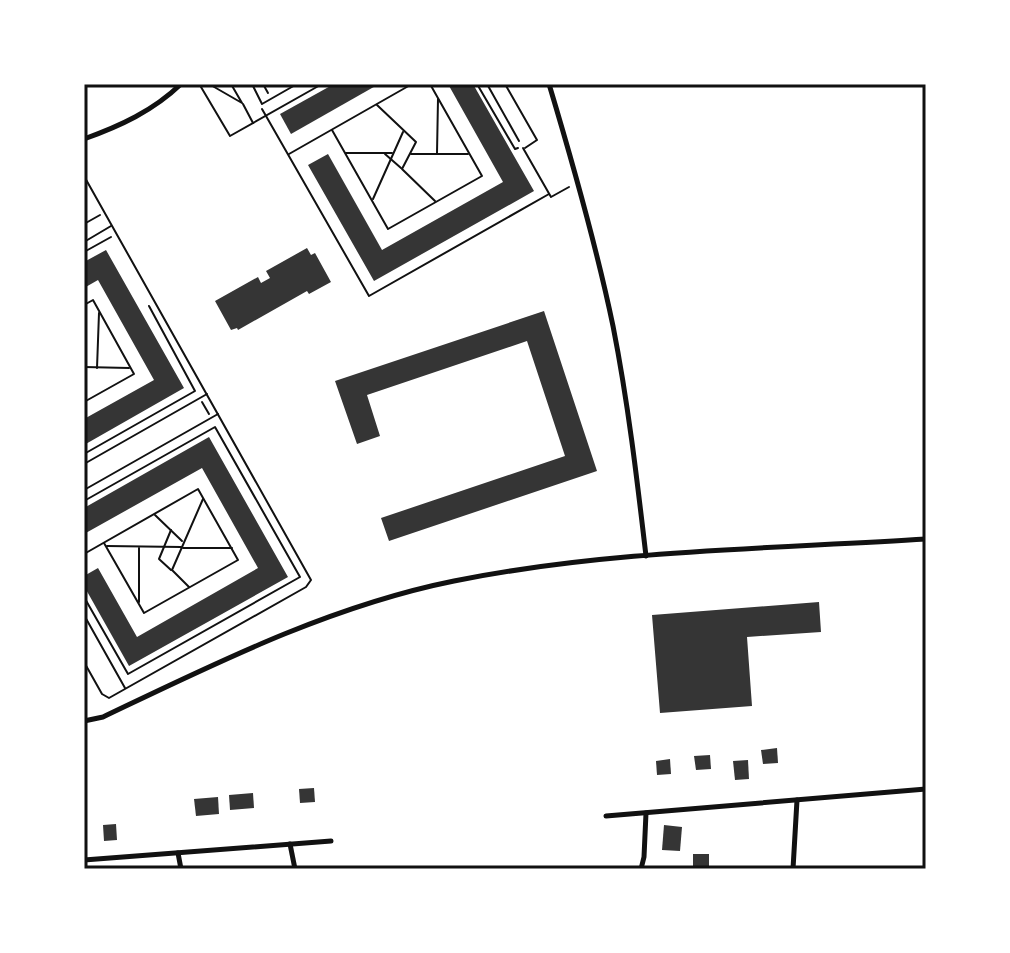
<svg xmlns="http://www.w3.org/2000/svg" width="1010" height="953" font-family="Lato,sans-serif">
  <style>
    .building { fill: #353535 }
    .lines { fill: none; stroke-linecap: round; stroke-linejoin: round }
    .path { stroke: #111; stroke-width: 2 }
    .service { stroke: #111; stroke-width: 2 }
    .minor { stroke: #111; stroke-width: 5 }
    .neatline { fill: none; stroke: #111; stroke-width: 3 }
  </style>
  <rect width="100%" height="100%" fill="#fff"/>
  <!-- building -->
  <g class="building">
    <polygon points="334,84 379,84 291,134 280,114"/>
    <polygon points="448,84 473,84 534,191 374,281 308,165 328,154 382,250 503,182"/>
    <polygon points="307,248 311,255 315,253 331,282 309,294 307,291 238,330 237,328 231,330 215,301 258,277 261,283 270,278 266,271"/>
    <polygon points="106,250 184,388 84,445 84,419 154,380 98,280 84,288 84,262"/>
    <polygon points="544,311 597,471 389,541 381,518 565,456 527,341 367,395 380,436 357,444 335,381"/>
    <polygon points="209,437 288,577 129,666 84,586 84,576 98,568 137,637 258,568 202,468 84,534 84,508"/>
    <polygon points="819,602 821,632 747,637 752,706 660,713 652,615"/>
    <polygon points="777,748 778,763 763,764 761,750"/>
    <polygon points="710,755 711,769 696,770 694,756"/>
    <polygon points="670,759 671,774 657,775 656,761"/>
    <polygon points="748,760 749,779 735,780 733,761"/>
    <polygon points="314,788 315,802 300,803 299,789"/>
    <polygon points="253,793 254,808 230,810 229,795"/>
    <polygon points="218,797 219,814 196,816 194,799"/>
    <polygon points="116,824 117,840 104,841 103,825"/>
    <polygon points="664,825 682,827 680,851 662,850"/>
    <rect x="693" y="854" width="16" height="15"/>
  </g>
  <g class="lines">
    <!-- path -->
    <g class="path">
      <polyline points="204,84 201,87 230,136 322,84"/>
      <polyline points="209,84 242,103 231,84"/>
      <polyline points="263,84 268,93"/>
      <polyline points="477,84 515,149 518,148"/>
      <polyline points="505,84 537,140 525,148"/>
      <polyline points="243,104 253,123"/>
      <polyline points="377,105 416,142 402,169 435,201"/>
      <polyline points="262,109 369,296 549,194"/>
      <polyline points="332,130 388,229 482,176 430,84"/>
      <polyline points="523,148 551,197 569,187"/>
      <polyline points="346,153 392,153"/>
      <polyline points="437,153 438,99"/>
      <polyline points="289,154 412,84"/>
      <polyline points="385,154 401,168"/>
      <polyline points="411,154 468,154"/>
      <polyline points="373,199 403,132"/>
      <polyline points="84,224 100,215"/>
      <polyline points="84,252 111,237"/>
      <polyline points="84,305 93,300 134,374 84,402"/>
      <polyline points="84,367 129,368"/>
      <polyline points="97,368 99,313"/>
      <polyline points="202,402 209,414"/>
      <polyline points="84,454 195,391 149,306"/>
      <polyline points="84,501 215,427 300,577 128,674 84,597"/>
      <polyline points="155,515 182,541"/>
      <polyline points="107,546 181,547"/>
      <polyline points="183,548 232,548"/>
      <polyline points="84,554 198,489 238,560 144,613 104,543"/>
      <polyline points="171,570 159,559 171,530"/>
      <polyline points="189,587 172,570 203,499"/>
      <polyline points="139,602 139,548"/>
    </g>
    <!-- service -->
    <g class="service">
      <polyline points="252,84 262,104 297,84"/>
      <polyline points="487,84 519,141"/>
      <polyline points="84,242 111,226"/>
      <polyline points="84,464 207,394"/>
      <polyline points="84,490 218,414"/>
      <polyline points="84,615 125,688"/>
      <polyline points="84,662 102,694 109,698 306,587 311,580 84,176"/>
    </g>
    <!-- minor -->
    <g class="minor">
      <path d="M549,84C573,164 596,244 613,326C628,402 637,479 646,556"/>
      <path d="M84,139C120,126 153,111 181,84"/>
      <path d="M84,721L103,717C216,663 330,606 454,581C608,550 769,549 926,539"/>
      <polyline points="606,816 926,789"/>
      <polyline points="290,844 295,869"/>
      <polyline points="178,853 181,869"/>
      <polyline points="84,860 331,841"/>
      <polyline points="641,869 644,857 646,813"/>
      <polyline points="793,869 797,800"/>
    </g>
  </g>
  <!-- border -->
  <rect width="1010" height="953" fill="none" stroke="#ffffff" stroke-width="172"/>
  <rect x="86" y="86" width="838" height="781" class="neatline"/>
</svg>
